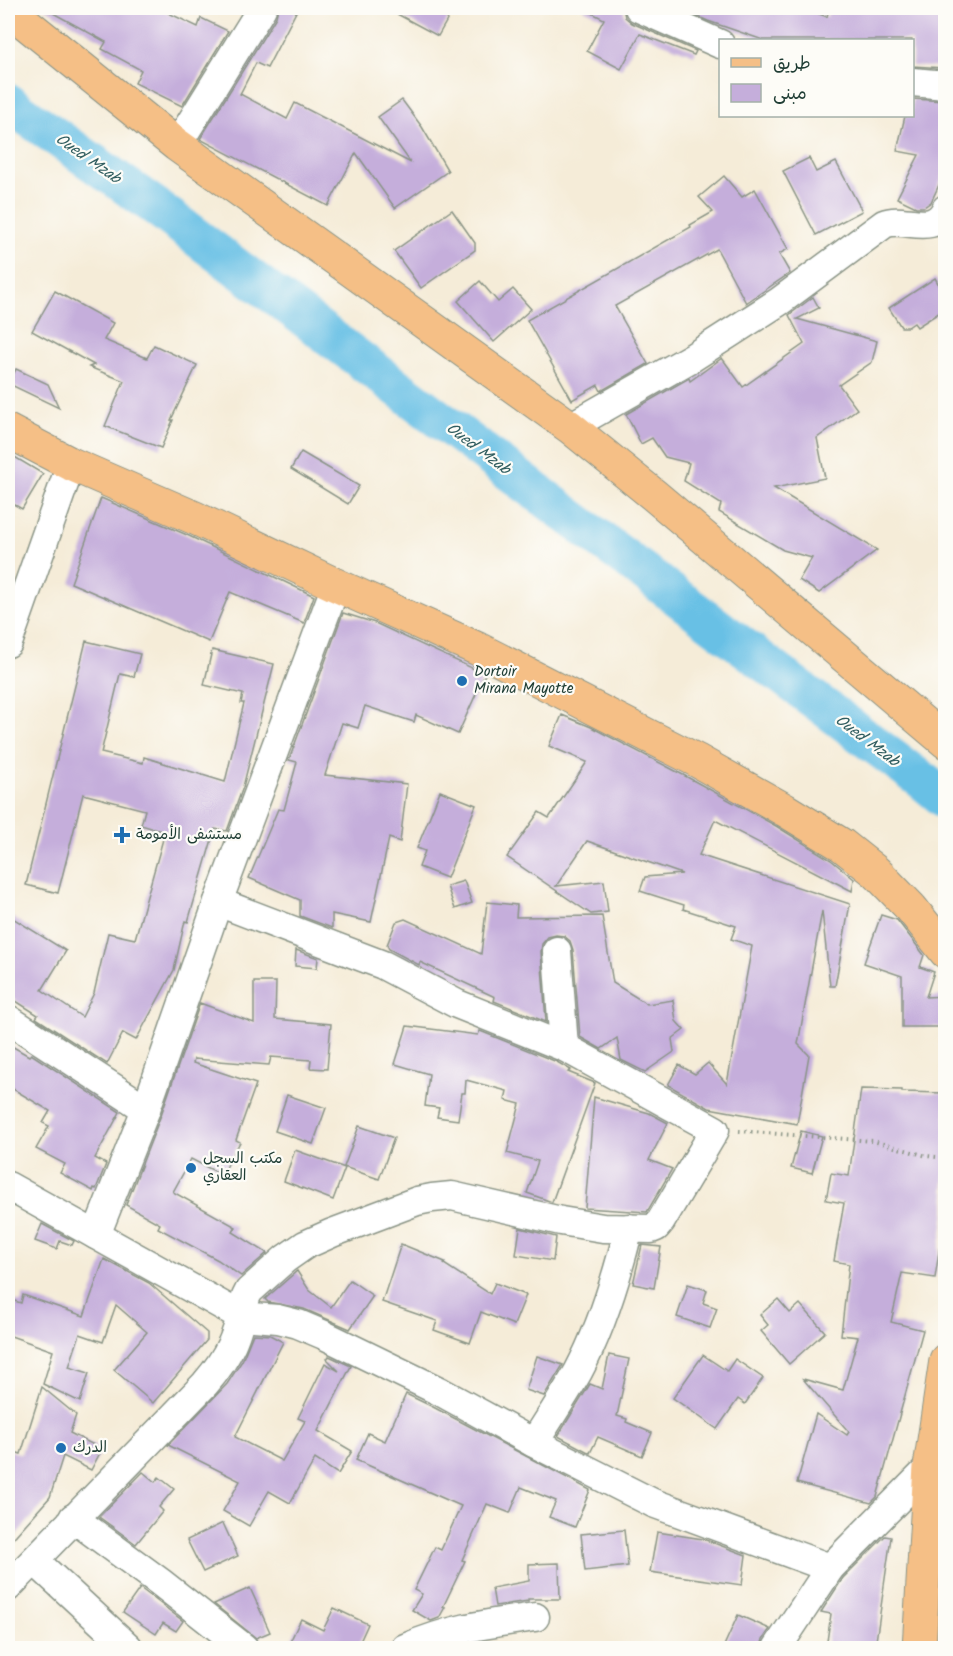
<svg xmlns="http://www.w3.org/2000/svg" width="953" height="1656" font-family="Kalam,'Playpen Sans Arabic',sans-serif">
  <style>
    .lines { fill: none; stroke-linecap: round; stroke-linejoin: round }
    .river { stroke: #68c0e5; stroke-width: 39 }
    .building { fill: #c5aedb }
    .minor-casing { stroke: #8a9486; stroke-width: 31 }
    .major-casing { stroke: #8a9486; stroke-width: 35 }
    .path { stroke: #8a9486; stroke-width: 4; stroke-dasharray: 1.5 4.5; stroke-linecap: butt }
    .minor { stroke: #fff; stroke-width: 28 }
    .major { stroke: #f5bf86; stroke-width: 33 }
    .poi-dot { fill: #1f6fb2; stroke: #fdfcf7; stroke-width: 2 }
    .labels { text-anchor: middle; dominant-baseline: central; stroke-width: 4.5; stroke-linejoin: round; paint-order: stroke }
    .poi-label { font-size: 15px; fill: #1f3d34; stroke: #fdfcf7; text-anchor: start }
    .water-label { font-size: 16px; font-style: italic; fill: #315e60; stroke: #fdfcf7 }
  </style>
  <rect width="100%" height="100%" fill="#fdfcf7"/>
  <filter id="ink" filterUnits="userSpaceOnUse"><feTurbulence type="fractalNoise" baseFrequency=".0167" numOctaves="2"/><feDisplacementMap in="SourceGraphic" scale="12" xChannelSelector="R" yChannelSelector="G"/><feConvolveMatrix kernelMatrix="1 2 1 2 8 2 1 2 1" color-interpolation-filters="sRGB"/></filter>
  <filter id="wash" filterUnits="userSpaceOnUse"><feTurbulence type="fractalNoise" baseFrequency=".008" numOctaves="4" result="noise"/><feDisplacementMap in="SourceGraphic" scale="24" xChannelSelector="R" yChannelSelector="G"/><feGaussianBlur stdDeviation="1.35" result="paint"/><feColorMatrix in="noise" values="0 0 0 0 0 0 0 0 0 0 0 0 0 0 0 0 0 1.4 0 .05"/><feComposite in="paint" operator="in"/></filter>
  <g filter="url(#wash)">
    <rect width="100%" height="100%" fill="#f5ecd8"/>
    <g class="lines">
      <!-- river -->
      <polyline class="river" points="8,103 156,207 923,781 946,800"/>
    </g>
    <g id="blocks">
      <!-- building -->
      <g class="building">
        <polygon points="44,8 158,8 198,27 201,18 228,31 182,106 135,83 141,70 102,49 106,42"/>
        <polygon points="278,8 298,8 267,68 256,63 240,94 287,119 295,103 411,163 378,117 402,100 422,127 448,171 395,208 356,153 328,206 200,139 276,17"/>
        <polygon points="386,8 454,8 438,36"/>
        <polygon points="582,8 623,8 625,17 632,23 696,51 694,55 640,34 621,69 587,51 604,19"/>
        <polygon points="678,8 804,8 827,17 829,8 945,8 945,68 912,66 912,40 763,40 708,21"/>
        <polygon points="912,99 945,101 945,172 931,202 924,207 916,207 897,198 919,155 897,151 905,116 912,116"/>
        <polygon points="809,158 816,172 836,162 862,211 816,235 783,171"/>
        <polygon points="724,176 742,197 755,189 788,249 779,254 790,273 746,303 717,249 615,306 648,364 601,391 598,385 572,400 527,320 691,227 690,225 713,212 699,197"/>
        <polygon points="452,210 475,243 475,250 421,288 394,251"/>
        <polygon points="935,278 945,295 945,309 917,327 914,323 908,327 901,327 889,308"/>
        <polygon points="480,281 498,302 513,289 531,309 494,342 458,301"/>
        <polygon points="55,291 113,323 104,340 147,358 154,345 197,365 171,420 173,420 161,448 105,426 124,381 89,367 94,365 32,331"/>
        <polygon points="813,297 819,308 797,319 877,341 872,362 839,385 857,409 817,438 825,478 774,488 877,550 819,593 799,580 812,558 783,550 719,512 721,504 684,481 689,463 665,457 652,438 641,444 626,414 689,378 690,381 722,358 743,387 804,344 789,315"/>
        <polygon points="16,369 48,384 59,408 9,384"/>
        <polygon points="301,452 359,486 348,504 291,469"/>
        <polygon points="8,453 43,474 22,509 8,501"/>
        <polygon points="101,498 187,535 314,596 304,623 230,592 209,642 71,583"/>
        <polygon points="343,613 375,623 485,674 458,734 416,715 414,722 365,706 358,728 342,723 325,775 407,784 400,842 389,838 371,922 332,914 332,928 300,916 300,900 249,878 278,809 284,810 297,762 289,760"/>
        <polygon points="86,641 140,654 134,677 120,674 101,753 143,763 144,757 225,782 244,703 241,703 243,694 204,685 212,650 274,664 243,787 227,831 215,829 188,922 185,921 174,970 136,1040 123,1033 107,1064 36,1018 38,1015 8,996 8,915 66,951 42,990 82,1017 94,993 108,933 135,939 165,832 141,825 145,810 83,794 58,893 26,885"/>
        <polygon points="562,715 591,727 687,777 776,826 831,860 854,879 852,891 715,820 699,855 850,904 835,986 830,986 822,911 798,1044 809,1055 797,1124 709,1108 668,1085 679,1065 695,1074 708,1063 727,1084 752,946 731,939 736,926 683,909 684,905 640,891 645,877 682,874 587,841 556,886 604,881 608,912 591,914 507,857 539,812 549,818 587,762 549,746"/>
        <polygon points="440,791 476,805 447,878 419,867 425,851 417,848"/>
        <polygon points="464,881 472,903 455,909 447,886"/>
        <polygon points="487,902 517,905 516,917 602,916 613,983 647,1004 673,1000 676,1021 684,1030 672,1039 674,1052 645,1072 621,1060 617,1038 601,1049 580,1037 573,950 570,941 564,936 556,935 548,937 542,944 541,952 546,1022 494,1001 495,997 420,962 419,965 389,949 387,945 396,922 405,919 481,954"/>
        <polygon points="881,915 897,920 924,955 920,967 934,972 926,997 945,996 945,1027 902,1027 902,976 864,963"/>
        <polygon points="296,950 318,958 317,968 295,966"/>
        <polygon points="254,982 276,982 275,1019 331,1024 327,1069 310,1068 311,1060 271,1057 269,1065 194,1059 193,1063 256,1084 236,1140 240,1142 222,1175 191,1159 173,1192 236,1227 233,1232 267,1253 241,1276 218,1260 158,1228 160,1224 126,1205 161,1115 200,1003 254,1023"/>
        <polygon points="407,1026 478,1035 480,1031 557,1062 571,1070 568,1072 595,1083 552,1202 527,1193 538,1161 507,1153 520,1104 505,1100 507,1091 466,1080 465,1093 462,1093 458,1120 437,1117 439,1108 425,1106 429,1074 395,1064"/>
        <polygon points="8,1044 29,1056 31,1054 120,1112 95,1158 106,1164 96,1189 94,1188 93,1191 60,1173 65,1164 36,1149 49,1126 43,1123 50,1111 8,1086"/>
        <polygon points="861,1089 902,1090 902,1092 945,1093 945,1171 943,1191 945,1192 945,1212 935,1278 902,1273 891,1322 923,1330 877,1497 871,1503 797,1483 816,1414 847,1435 849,1432 803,1379 843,1390 858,1337 841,1335 849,1264 834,1261 844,1203 826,1200 831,1173 849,1176"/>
        <polygon points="287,1095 326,1108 313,1144 275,1131"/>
        <polygon points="594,1097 649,1113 668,1123 649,1160 672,1169 647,1212 585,1208"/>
        <polygon points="359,1126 394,1138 379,1179 344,1167"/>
        <polygon points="801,1131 822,1136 812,1173 791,1168"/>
        <polygon points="295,1150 345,1168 333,1200 284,1181"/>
        <polygon points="42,1224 74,1241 72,1245 60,1241 57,1249 35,1241"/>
        <polygon points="520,1228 556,1237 553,1261 516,1255"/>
        <polygon points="401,1244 445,1262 444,1264 490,1294 495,1283 526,1295 514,1325 481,1312 470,1343 434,1330 437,1321 382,1302"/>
        <polygon points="642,1245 661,1247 654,1288 633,1284"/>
        <polygon points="104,1259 149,1283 207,1333 207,1340 153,1403 114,1370 147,1332 116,1305 103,1342 80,1334 69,1367 89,1373 80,1402 43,1384 53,1351 8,1335 8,1299 21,1303 23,1295 84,1316"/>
        <polygon points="297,1271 309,1290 331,1307 350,1280 373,1296 350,1329 304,1309 268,1302 265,1299"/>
        <polygon points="688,1284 707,1290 703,1303 717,1308 710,1328 677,1317"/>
        <polygon points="778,1299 790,1313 800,1304 825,1332 789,1364 761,1331 768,1325 760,1315"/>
        <polygon points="253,1334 270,1335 283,1342 235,1437 282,1461 305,1421 298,1418 325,1363 339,1371 327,1359 329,1356 351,1366 318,1431 352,1451 338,1474 315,1459 290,1503 269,1491 249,1526 223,1511 240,1481 168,1445 227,1384 242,1361"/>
        <polygon points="609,1355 629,1359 617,1416 627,1419 626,1422 652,1433 642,1456 598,1437 590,1453 558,1436 590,1384 602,1389"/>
        <polygon points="703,1355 727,1371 735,1359 763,1378 745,1404 738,1399 717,1429 673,1398"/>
        <polygon points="537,1356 563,1365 544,1396 526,1390"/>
        <polygon points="42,1387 76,1415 70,1433 102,1449 91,1470 63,1456 50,1497 8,1544 8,1450 21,1454"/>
        <polygon points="406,1394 433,1407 590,1490 575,1527 549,1517 556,1501 521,1487 510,1513 487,1504 462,1560 465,1561 443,1607 445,1607 439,1618 431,1621 412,1610 422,1594 414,1590 435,1547 441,1550 461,1506 356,1460 368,1433 385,1441"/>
        <polygon points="143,1472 155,1482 159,1477 174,1489 159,1507 163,1511 136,1544 99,1517"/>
        <polygon points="223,1523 238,1556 203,1572 187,1540"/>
        <polygon points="624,1530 628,1566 585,1571 581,1534"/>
        <polygon points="657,1532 703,1539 746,1555 742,1585 650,1572"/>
        <polygon points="885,1536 891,1537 875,1648 826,1648 831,1614 821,1612 843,1578"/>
        <polygon points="559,1563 560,1599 528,1599 528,1601 495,1606 492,1588 529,1581 529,1564"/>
        <polygon points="140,1588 183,1621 176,1631 163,1623 156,1634 123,1612"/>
        <polygon points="250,1588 270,1632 256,1638 214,1604"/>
        <polygon points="334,1608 368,1624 358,1646 363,1648 287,1648 301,1619 323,1630"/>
        <polygon points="738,1615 770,1629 763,1639 761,1648 723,1648"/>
      </g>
    </g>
  </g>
  <g filter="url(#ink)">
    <use href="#blocks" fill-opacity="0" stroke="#8a9486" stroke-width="1.5"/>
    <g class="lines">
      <defs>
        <g id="minor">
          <polyline points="639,8 720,44"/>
          <polyline points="912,82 946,85"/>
          <polyline points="177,145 262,8"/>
          <path d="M570,427L693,357L780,301L884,224C904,215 933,237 946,209"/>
          <polyline points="8,643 71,464"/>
          <polyline points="557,951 564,1047"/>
          <polyline points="8,1019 146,1109"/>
          <polyline points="8,1186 241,1316 278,1319 298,1324 324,1335 441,1392 534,1443 653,1503 830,1568"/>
          <polyline points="96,1235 146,1109 218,902 336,585"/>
          <path d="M534,1443C549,1419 564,1396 578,1372C602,1327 617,1277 629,1228"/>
          <polyline points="73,1518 160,1582 244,1648"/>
          <polyline points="35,1561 128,1647"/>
          <path d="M8,1587L205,1384C231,1354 237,1335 246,1297L249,1291L285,1259L305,1245L332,1233L417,1201L432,1198L452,1196L561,1221L603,1228L651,1229L656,1227L661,1221L715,1130L564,1047L457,1004L383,965L218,902"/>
          <path d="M405,1648C451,1628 486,1624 535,1617"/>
          <polyline points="777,1648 830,1568 930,1467"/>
        </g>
        <g id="major">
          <polyline points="8,9 177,145 570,427 655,496 946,742"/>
          <polyline points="8,431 71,464 195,518 336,585 478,649 696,760 785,810 842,845 876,872 911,908 946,952"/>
          <polyline points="919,1648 930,1467 946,1360"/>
        </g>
      </defs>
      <!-- minor casing -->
      <use href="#minor" class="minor-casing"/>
      <!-- major casing -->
      <use href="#major" class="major-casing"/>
      <!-- path -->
      <polyline class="path" points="739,1131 873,1141 927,1156 946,1158"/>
      <!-- minor -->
      <use href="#minor" class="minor"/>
      <!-- major -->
      <use href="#major" class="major"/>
    </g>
  </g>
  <!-- markers -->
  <g class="poi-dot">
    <circle cx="462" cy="681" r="6"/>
    <path d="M119 826h6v6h6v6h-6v6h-6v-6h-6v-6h6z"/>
    <circle cx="191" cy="1168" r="6"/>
    <circle cx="61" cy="1448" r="6"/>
  </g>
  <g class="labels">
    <!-- poi labels -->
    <g class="poi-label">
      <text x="474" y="672">Dortoir<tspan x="474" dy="17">Mirana Mayotte</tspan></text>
      <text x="136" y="835">مستشفى الأمومة</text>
      <text x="203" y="1159">مكتب السجل<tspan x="203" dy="17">العقاري</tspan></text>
      <text x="73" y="1448">الدرك</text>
    </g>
    <!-- water labels -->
    <g class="water-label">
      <text transform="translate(88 159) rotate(35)">Oued Mzab</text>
      <text transform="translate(478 449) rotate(37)">Oued Mzab</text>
      <text transform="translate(867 741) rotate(37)">Oued Mzab</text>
    </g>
  </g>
  <!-- margin -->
  <rect width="953" height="1656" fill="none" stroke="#fdfcf7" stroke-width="30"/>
  <!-- legend -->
  <rect x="719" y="39" width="195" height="78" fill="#fdfcf7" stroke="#a4b0a9" stroke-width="1.5"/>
  <rect x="731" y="58" width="30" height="9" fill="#f5bf86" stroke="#a4b0a9" stroke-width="1.5"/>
  <text x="773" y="69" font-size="18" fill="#1f3d34">طريق</text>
  <rect x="731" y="84" width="30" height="18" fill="#c5aedb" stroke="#a4b0a9" stroke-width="1.5"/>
  <text x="773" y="99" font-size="18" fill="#1f3d34">مبنى</text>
</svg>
